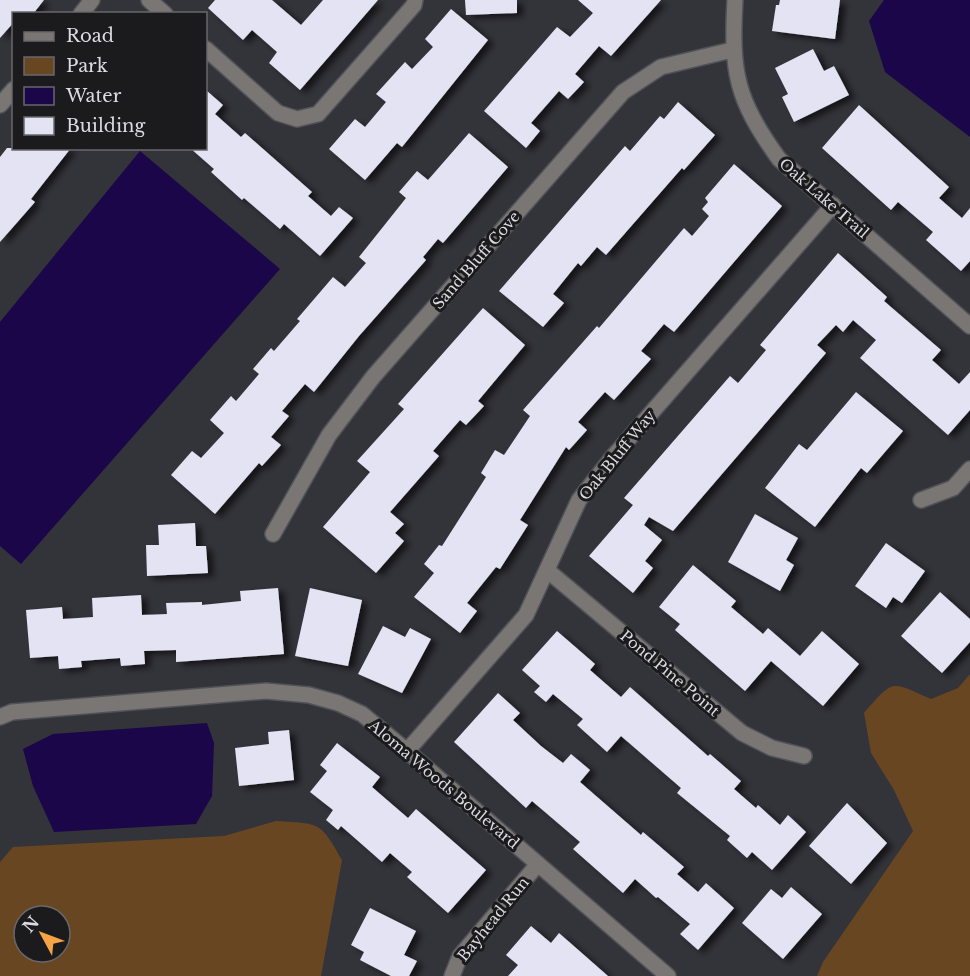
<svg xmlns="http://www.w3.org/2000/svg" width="970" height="976" font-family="'Libre Baskerville',serif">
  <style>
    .green { fill: #694622; fill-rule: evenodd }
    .water { fill: #1a0649 }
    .building { fill: #e3e3f4; filter: url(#shadow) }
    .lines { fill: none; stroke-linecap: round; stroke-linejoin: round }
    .minor-casing { stroke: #515158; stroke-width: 18 }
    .minor { stroke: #797674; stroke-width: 15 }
    .labels { text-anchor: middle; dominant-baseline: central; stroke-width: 6; stroke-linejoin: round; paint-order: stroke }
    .street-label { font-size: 15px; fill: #dbdbe0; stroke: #1b1b1e }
  </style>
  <defs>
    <filter id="shadow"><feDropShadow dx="6" dy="3.5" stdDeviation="3" flood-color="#0009"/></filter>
  </defs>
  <rect width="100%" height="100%" fill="#33333a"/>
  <!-- green -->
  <g class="green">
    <path d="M970,674V976H817L823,962L913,831L894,790L871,753L864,713C894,678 891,681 931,699L958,688Z"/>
    <path d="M276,821C321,824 320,821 342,860L321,976H0V862L13,847L224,836ZM24,916H60V952H24Z"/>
  </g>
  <!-- water -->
  <g class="water">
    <polygon points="884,0 970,0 970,137 885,72 869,21"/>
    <polygon points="140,151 280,269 21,564 0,546 0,322"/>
    <polygon points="207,723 214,743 212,796 196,824 54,832 33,786 23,749 53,734"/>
  </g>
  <!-- building -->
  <g class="building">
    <polygon points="0,0 44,0 33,14 14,14 14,22 0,38"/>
    <polygon points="215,0 272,0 301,25 323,0 378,0 300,90 269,63 277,52 252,30 243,40 208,8"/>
    <polygon points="465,0 517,0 517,13 466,15"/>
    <polygon points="578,0 661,0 611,56 599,46 575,74 584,82 568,99 559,91 531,123 540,131 526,148 484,111 557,27 570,37 593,13"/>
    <polygon points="780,0 840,0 835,39 772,31 776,5 779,5"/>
    <polygon points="451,9 488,40 402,147 397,143 365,180 329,149 355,119 365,127 386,102 376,94 405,62 412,69 433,47 425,39"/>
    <polygon points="813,49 824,71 834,66 849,95 794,122 782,97 788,94 775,68"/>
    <polygon points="206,90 223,105 215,114 241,137 245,133 312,192 308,196 331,216 339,207 353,218 320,256 284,224 280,229 244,198 242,200 211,172 214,169 190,148 206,148"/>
    <polygon points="678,102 715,135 684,170 682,168 606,255 597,247 581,266 578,263 553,294 564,303 543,327 499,291 625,146 630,151 660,116 664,119"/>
    <polygon points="859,105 949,187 939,198 962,218 970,208 970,261 961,271 926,240 933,232 898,202 891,210 822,148"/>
    <polygon points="469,133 508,167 443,243 438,239 423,257 426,260 359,336 314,392 305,384 282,411 289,416 271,437 281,445 262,466 259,463 215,514 171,475 192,451 201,458 224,433 210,420 231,396 236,401 259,374 253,369 271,348 274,351 300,321 297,319 333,277 345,287 366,263 359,257 406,198 399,192 417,171 428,180"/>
    <polygon points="7,148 71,148 31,199 35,202 0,242 0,157"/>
    <polygon points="734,164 782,206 674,332 664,324 641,351 651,359 614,400 605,392 578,422 587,430 569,450 566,447 520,520 528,525 500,569 496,567 467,603 477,611 460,633 414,597 434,573 424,564 439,545 442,546 486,477 481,473 495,450 504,455 530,416 523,410 597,326 599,328 684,228 692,236 709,216 702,209 708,202 705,198"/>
    <polygon points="838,253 887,297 884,301 941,350 932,360 959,384 970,372 970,410 948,435 860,358 876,340 853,320 843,332 836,325 817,345 826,353 673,531 649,517 644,525 662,540 645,561 653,568 633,593 589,556 633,505 624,498 730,376 738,383 766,350 760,345"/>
    <polygon points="483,308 525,345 478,401 484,406 466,425 460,420 433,451 439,456 390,512 404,524 395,533 404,541 376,573 323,527 370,472 357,461 404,409 398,404"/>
    <polygon points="856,392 903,431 867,473 861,468 815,527 765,488 799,444 807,450"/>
    <polygon points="755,514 798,538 786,560 794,565 780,591 728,562"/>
    <polygon points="195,523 196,546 206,546 208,573 147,576 146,545 159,545 158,525"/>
    <polygon points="886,543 925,571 902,603 893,597 886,608 855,586"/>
    <polygon points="693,565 736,601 731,607 763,634 768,628 800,656 822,631 859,664 823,706 771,661 745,691 675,630 680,624 659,607"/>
    <polygon points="278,588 284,654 176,662 176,650 144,651 145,664 121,666 120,658 81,661 82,667 59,669 58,656 30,658 26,610 62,607 63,619 93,617 92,598 141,595 142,615 167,614 166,603 202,602 202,605 241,601 240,591"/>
    <polygon points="310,588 362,600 348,666 295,656"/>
    <polygon points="940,592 970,619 970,642 942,673 901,636"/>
    <polygon points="383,626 405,637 410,628 431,639 402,693 358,674"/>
    <polygon points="557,631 595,664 590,670 621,697 630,687 708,756 710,754 741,781 734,789 756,808 758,805 780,825 788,815 806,832 772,870 752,852 747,858 727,840 730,836 677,793 681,788 621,736 607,752 577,725 583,719 553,694 546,702 534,692 540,686 522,670"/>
    <polygon points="498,693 520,713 513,720 541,746 563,763 571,754 590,770 580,782 641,835 643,832 684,867 677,874 698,892 706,883 734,908 698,950 680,934 690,924 658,897 656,898 635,879 623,893 573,849 580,842 532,801 526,808 454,742"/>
    <polygon points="289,730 294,780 239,786 235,748 269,744 268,732"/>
    <polygon points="337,743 380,777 372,787 408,818 416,809 486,870 448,913 407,877 412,872 390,853 382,862 341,826 338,830 326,820 333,810 310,792 327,771 320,765"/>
    <polygon points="847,803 887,843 851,884 809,846"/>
    <polygon points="791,887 822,914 783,959 742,923 771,889 782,898"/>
    <polygon points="370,908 416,931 404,955 417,961 409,976 391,976 360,960 364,952 351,945"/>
    <polygon points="531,926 551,943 559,933 608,976 508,976 518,965 506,955"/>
  </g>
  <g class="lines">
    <defs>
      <g id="minor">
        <polyline points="149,0 165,14"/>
        <path d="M735,0C731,73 736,99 779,159L970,326"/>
        <polyline points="81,14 92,0"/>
        <polyline points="206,49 278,113 297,119 318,114 414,5 415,0"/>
        <polyline points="0,105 14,89"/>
        <polyline points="921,500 953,488 970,469"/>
        <polyline points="273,534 329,435 373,377 623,92 661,67 732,50"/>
        <polyline points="548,571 742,733 772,748 804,756"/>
        <polyline points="0,717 12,712 266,691 309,695 338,703 362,714 407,751 668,976"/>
        <polyline points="407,751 526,615 579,500 611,459 833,205"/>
        <polyline points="452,976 460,956 538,864"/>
      </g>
    </defs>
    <!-- minor casing -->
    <use href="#minor" class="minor-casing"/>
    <!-- minor -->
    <use href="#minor" class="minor"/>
  </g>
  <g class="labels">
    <!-- street labels -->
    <g class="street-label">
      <text transform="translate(824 198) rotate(41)">Oak Lake Trail</text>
      <text transform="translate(476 260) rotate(-49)">Sand Bluff Cove</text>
      <text transform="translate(617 455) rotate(-51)">Oak Bluff Way</text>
      <text transform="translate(670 673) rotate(40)">Pond Pine Point</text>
      <text transform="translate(444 784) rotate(40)">Aloma Woods Boulevard</text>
      <text transform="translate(493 919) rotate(-51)">Bayhead Run</text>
    </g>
  </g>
  <!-- legend -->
  <rect x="12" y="12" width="195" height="138" fill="#1b1b1e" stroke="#68686c" stroke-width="1.5"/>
  <rect x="24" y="32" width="30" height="9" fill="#797674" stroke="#68686c" stroke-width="1.5"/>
  <text x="66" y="42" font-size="18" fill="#dbdbe0">Road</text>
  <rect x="24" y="57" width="30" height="18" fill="#694622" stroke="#68686c" stroke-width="1.5"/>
  <text x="66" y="72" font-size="18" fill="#dbdbe0">Park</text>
  <rect x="24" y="87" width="30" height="18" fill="#1a0649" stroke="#68686c" stroke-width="1.5"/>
  <text x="66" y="102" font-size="18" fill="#dbdbe0">Water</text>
  <rect x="24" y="117" width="30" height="18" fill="#e3e3f4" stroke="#68686c" stroke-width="1.5"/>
  <text x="66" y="132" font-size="18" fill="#dbdbe0">Building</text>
  <!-- north arrow -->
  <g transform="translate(42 934) rotate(311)"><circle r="28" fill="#1b1b1e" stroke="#68686c" stroke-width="1.5"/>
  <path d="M0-4.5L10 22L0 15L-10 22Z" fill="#f5a345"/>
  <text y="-9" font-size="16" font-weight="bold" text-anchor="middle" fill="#dbdbe0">N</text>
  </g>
</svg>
